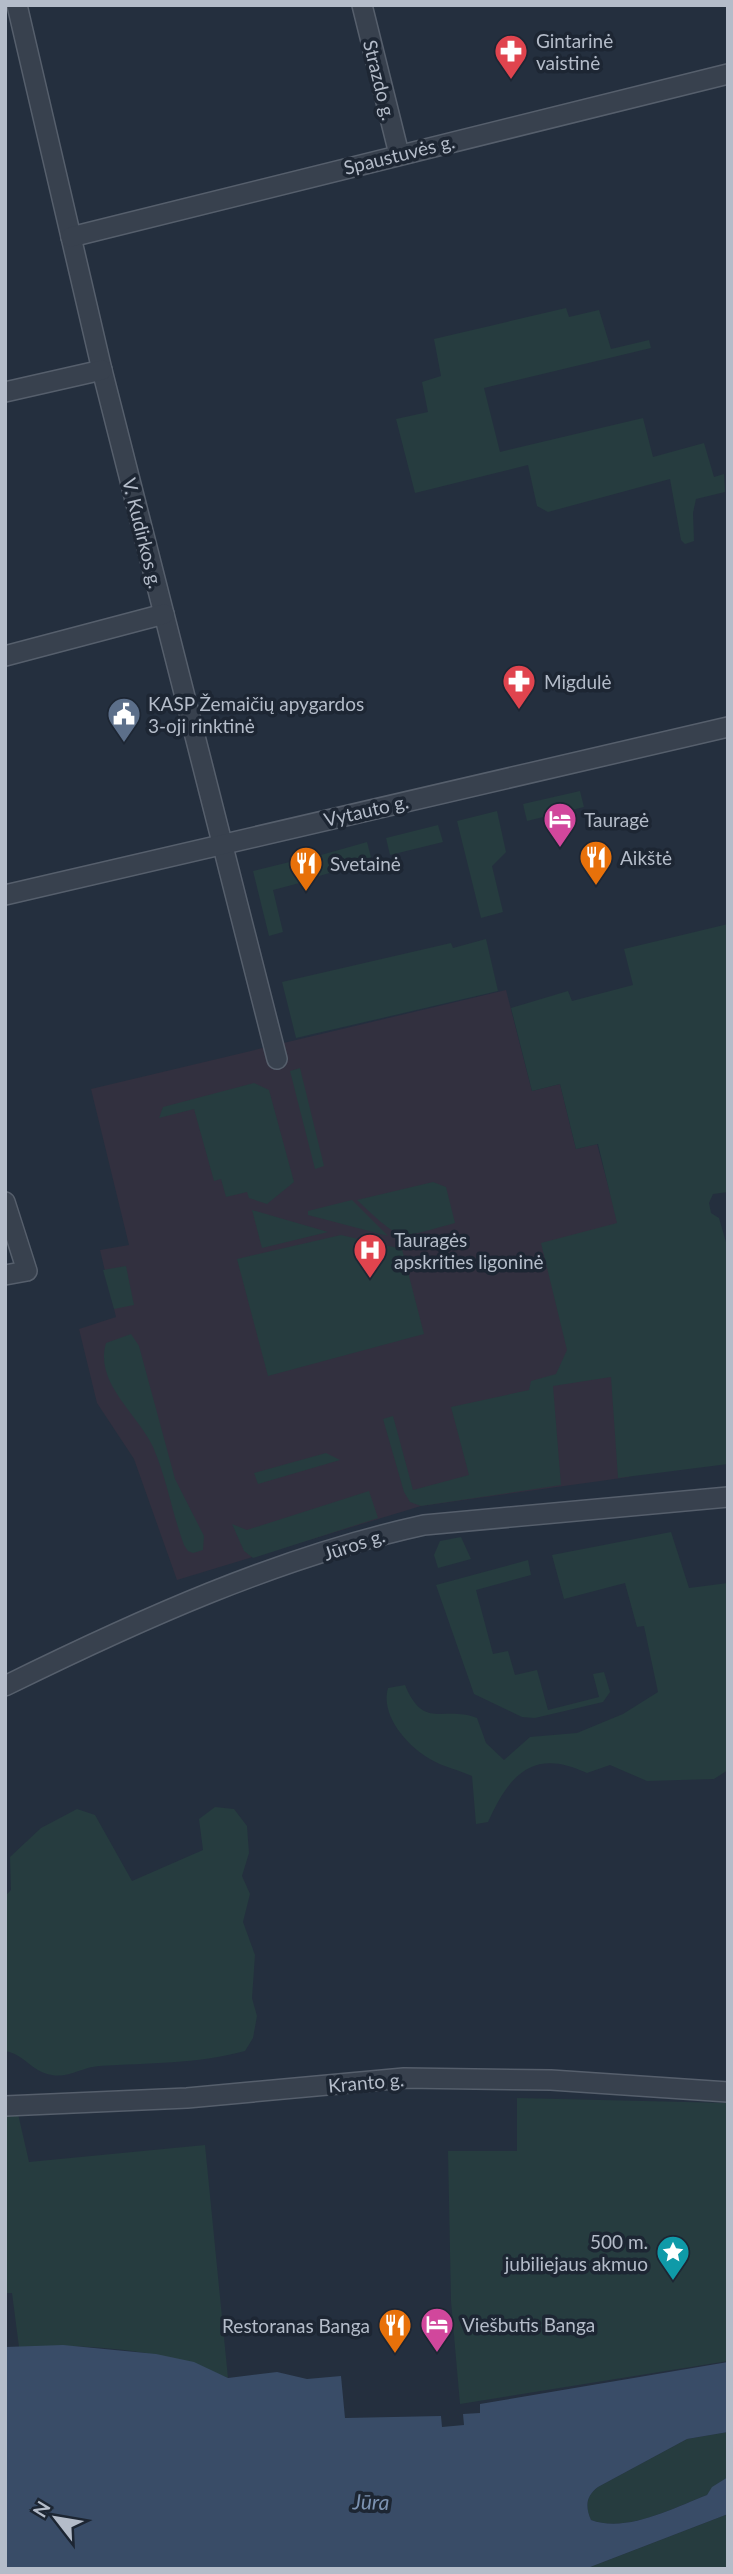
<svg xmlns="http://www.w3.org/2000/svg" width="733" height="2574" font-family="Lato,sans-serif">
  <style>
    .medical { fill: #32303f }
    .green { fill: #263c3f }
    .water { fill: #394c67 }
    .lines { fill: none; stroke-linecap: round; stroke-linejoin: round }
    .street-casing { stroke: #565f6c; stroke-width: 22 }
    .street { stroke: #38414e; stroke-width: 19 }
    .labels { text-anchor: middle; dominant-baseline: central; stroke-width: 7; stroke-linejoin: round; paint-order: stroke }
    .poi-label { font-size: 19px; fill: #b4bcc9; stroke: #1d2633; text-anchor: start }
    .street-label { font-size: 19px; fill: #b4bcc9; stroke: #1d2633 }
    .water-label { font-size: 21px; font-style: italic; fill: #7c92b1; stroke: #1d2633 }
  </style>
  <rect width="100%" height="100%" fill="#242f3e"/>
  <!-- medical -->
  <polygon class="medical" points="506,990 532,1091 560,1084 576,1149 597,1144 636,1289 629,1477 421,1506 177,1580 134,1459 97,1403 79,1329 116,1317 100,1250 129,1245 91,1089"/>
  <!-- green -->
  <g class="green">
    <polygon points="566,308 569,317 599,310 611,349 649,340 651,348 484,388 500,452 643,418 653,457 704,443 714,477 724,474 725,492 696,499 693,513 694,541 685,544 681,540 670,479 548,512 537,506 528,465 415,493 396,419 428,412 422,382 441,376 434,339"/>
    <polygon points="580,791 584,807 527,821 523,804"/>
    <polygon points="497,811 506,852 492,866 503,912 481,918 457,821"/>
    <polygon points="438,825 443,842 390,855 386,838"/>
    <polygon points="367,842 372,861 319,876 314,857"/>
    <polygon points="306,858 311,880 273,890 283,932 269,936 253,871"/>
    <polygon points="728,924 728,1192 713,1194 709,1203 711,1213 719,1218 728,1249 728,1464 618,1478 611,1377 553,1386 561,1485 421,1506 410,1502 404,1492 383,1419 393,1416 413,1490 469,1475 451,1407 529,1390 531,1381 556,1374 567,1350 541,1243 617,1223 598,1144 576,1149 560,1084 532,1091 511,1008 568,991 572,1001 633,985 624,949"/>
    <polygon points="486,939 498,991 296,1038 282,982 451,943 453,948"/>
    <polygon points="300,1068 324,1166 315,1169 290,1071"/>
    <polygon points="254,1083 269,1090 294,1182 267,1204 249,1198 247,1192 226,1197 221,1179 214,1181 194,1109 159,1118 163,1107"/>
    <path d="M433,1182L446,1187L455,1223C396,1239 403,1243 357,1200Z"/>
    <polygon points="352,1200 388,1236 308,1215 308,1211"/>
    <polygon points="252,1210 328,1232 262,1248"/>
    <polygon points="341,1235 402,1249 424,1334 268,1376 237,1259"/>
    <polygon points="126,1266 134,1305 114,1309 103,1270"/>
    <path d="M131,1334L139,1346L175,1479L204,1536L203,1550L193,1553L188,1551L184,1545C172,1513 167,1479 153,1447C138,1414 94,1383 106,1343Z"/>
    <polygon points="326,1453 340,1460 258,1484 254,1473"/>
    <polygon points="369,1491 378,1518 253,1558 244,1551 232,1524 247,1530"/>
    <path d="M671,1532L689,1588L728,1583V1770L714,1779L647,1781L610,1765L587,1773C534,1748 510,1773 488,1822L476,1824L472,1776C459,1770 443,1767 430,1759C407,1746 380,1715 388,1688L405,1685C424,1731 443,1705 477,1718L486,1743L504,1760L530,1737L577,1733L623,1714L658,1692L644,1626L637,1627L625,1583L564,1599L552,1555Z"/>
    <polygon points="461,1537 471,1559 438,1568 434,1555 440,1541"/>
    <polygon points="528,1560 531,1575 476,1590 493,1654 508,1651 515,1675 537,1670 548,1710 599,1697 593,1674 604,1672 610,1692 603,1702 535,1718 522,1717 474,1694 436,1585"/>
    <path d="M215,1807L234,1809L247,1826L249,1853L242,1876L250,1894L243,1922L255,1955L252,1998L257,2016L253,2038L245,2051C196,2064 149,2063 99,2066C83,2067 69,2078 52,2075C32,2072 24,2054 5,2051V1896L11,1890L10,1857L41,1828L77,1809L95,1815L132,1881L203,1850L199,1819Z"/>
    <polygon points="517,2098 728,2103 728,2361 460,2404 451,2301 448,2151 517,2151"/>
    <path d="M16,2105L29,2162L205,2145L228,2378C162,2348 91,2344 19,2347L12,2293H5V2106Z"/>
    <path d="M728,2432V2477L713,2487L707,2495C673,2508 627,2533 591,2520C585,2506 586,2496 598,2487L687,2439Z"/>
    <polygon points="728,2514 728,2569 585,2569"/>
  </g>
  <!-- water -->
  <path class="water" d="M63,2345L156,2354L194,2362L228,2378L277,2372L307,2379L341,2376L345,2418L441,2416L442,2427L464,2425L463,2414L480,2413V2404L728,2362V2432L687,2439L598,2487C586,2496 585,2506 591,2520C627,2533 673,2508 707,2495L712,2487L728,2477V2514L585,2569H5V2347Z"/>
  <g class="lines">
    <defs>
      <g id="street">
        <polyline points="17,5 102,370 277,1059"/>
        <polyline points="362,5 399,154"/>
        <polyline points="71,237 728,74"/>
        <polyline points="5,392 102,370"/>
        <polyline points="5,656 164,614"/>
        <polyline points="5,895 728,727"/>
        <polyline points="5,1202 27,1271 5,1275"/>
        <path d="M5,1686C139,1620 278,1557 424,1525L728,1497"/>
        <polyline points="5,2106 187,2098 404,2078 551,2080 728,2092"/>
      </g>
    </defs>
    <!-- street casing -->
    <use href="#street" class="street-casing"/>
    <!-- street -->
    <use href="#street" class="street"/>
  </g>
  <!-- icons -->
  <defs>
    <symbol id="pharmacy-pin" viewBox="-11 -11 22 30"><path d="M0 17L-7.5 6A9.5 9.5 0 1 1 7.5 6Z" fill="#e0444e" stroke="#1d2633"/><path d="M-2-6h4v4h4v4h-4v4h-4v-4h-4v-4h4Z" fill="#fff"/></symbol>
    <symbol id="civic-pin" viewBox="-11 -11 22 30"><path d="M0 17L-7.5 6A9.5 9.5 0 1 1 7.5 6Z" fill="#5c6f8a" stroke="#1d2633"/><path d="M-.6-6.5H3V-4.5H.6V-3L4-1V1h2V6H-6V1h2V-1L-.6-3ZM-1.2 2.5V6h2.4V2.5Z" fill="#fff"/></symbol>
    <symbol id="hotel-pin" viewBox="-11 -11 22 30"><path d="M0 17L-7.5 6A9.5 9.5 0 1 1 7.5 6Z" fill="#d1479c" stroke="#1d2633"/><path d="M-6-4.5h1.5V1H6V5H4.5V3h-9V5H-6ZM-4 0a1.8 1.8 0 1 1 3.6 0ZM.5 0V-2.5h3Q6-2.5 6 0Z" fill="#fff"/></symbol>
    <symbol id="restaurant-pin" viewBox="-11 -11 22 30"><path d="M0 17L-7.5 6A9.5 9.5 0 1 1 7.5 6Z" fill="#e8710a" stroke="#1d2633"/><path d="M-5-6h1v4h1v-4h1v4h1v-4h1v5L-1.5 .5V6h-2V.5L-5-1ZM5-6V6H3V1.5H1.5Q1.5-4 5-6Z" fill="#fff"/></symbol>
    <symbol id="hospital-pin" viewBox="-11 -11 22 30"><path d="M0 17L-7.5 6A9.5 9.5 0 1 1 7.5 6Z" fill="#e0444e" stroke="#1d2633"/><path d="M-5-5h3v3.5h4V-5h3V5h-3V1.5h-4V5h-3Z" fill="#fff"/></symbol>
    <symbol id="sight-pin" viewBox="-11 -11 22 30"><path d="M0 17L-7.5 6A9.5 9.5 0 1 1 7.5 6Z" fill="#0f9aa8" stroke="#1d2633"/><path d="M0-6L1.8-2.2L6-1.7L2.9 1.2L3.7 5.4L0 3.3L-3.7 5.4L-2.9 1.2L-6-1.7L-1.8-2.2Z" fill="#fff"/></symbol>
  </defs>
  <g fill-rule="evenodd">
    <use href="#pharmacy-pin" x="492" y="32" width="38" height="52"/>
    <use href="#pharmacy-pin" x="500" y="662" width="38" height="52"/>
    <use href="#civic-pin" x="105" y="695" width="38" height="52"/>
    <use href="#hotel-pin" x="541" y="800" width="38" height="52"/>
    <use href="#restaurant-pin" x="577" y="838" width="38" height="52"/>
    <use href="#restaurant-pin" x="287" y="844" width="38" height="52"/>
    <use href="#hospital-pin" x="351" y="1231" width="38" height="52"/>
    <use href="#sight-pin" x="654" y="2233" width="38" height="52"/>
    <use href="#hotel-pin" x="418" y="2305" width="38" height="52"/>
    <use href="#restaurant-pin" x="376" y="2306" width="38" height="52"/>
  </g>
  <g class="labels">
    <!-- poi labels -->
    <g class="poi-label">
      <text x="536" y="40">Gintarinė<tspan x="536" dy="22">vaistinė</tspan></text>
      <text x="544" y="681">Migdulė</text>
      <text x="148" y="703">KASP Žemaičių apygardos<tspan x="148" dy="22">3-oji rinktinė</tspan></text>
      <text x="584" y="819">Tauragė</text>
      <text x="620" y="857">Aikštė</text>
      <text x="330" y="863">Svetainė</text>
      <text x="394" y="1239">Tauragės<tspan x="394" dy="22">apskrities ligoninė</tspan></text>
      <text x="648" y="2241" text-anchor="end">500 m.<tspan x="648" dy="22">jubiliejaus akmuo</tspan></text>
      <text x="462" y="2324">Viešbutis Banga</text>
      <text x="370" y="2325" text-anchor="end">Restoranas Banga</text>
    </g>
    <!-- street labels -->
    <g class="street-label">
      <text transform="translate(380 80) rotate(76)">Strazdo g.</text>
      <text transform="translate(399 154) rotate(-14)">Spaustuvės g.</text>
      <text transform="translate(143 533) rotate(76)">V. Kudirkos g.</text>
      <text transform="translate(366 810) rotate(-13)">Vytauto g.</text>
      <text transform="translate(354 1544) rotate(-18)">Jūros g.</text>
      <text transform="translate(366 2082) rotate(-5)">Kranto g.</text>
    </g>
    <!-- water labels -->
    <g class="water-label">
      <text transform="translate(371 2501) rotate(1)">Jūra</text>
    </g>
  </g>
  <!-- border -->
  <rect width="733" height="2574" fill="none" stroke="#b4bcc9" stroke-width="14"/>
  <!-- north arrow -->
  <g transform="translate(56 2518) rotate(301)" stroke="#1d2633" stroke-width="5" paint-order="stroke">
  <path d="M0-5L12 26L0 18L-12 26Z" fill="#b4bcc9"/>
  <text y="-10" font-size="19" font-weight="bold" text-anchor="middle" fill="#b4bcc9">N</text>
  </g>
</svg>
